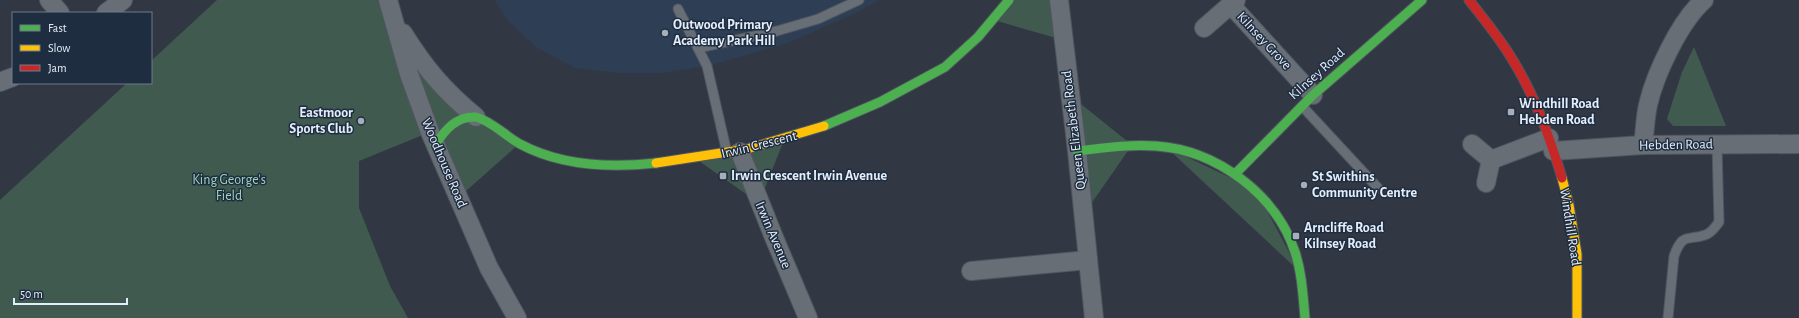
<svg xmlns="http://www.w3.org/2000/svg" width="1799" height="318" font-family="'Alegreya Sans',sans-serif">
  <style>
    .built { fill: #2e3e55 }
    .green { fill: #415a50 }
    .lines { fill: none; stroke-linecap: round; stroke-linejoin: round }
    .lane-casing { stroke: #4f565f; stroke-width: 11 }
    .street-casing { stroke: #4f565f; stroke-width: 20 }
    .fast-casing { stroke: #4f565f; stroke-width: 11 }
    .slow-casing { stroke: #4f565f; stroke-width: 11 }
    .jam-casing { stroke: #4f565f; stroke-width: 11 }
    .lane { stroke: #676e76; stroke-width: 9 }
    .street { stroke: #676e76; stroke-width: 18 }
    .fast { stroke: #4caf50; stroke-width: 9 }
    .slow { stroke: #ffc107; stroke-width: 9 }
    .jam { stroke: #c62828; stroke-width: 9 }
    .poi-dot { fill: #a5aeba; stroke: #1f2d40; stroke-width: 1.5 }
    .labels { text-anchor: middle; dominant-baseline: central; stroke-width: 3; stroke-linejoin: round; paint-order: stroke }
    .poi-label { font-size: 14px; font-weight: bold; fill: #e4edfa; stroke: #1f2d40; text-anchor: start }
    .street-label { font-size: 14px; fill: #e4edfa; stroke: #1f2d40 }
    .park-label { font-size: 14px; fill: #9cd5b9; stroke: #1f2d40 }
  </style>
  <rect width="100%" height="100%" fill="#313843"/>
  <!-- built -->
  <polygon class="built" points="494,0 879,0 854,14 785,44 707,66 663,73 617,73 575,68 537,48 510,23"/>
  <!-- green -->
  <g class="green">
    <polygon points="217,0 388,0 426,68 519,144 458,198 430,132 359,161 359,208 390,286 408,318 0,318 0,200 127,83 151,83 151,61"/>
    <polygon points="1009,0 1059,0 1063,40 994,20"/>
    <polygon points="1694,47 1726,126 1673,126 1667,119 1682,72"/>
    <polygon points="1071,96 1132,145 1084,214"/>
    <polygon points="784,140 759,203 696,159"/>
    <polygon points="1166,147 1256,190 1299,271"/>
  </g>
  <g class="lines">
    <defs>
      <g id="lane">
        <polyline points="678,9 707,66 727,153"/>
        <polyline points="698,48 777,31 818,19 859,0"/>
        <polyline points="1302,106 1378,188"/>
        <path d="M1668,318L1674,256C1683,232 1687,241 1705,235C1712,233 1715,227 1719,222L1717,145"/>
      </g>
      <g id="street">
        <polyline points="49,0 60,13"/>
        <polyline points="388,0 409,74 430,132 489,268 517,318"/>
        <polyline points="1059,0 1077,151 1094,318"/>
        <polyline points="1231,5 1313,95"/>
        <polyline points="106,13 123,0"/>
        <polyline points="1204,28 1236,0"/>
        <path d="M403,33C425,68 444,91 476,117"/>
        <polyline points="0,82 13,77"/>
        <polyline points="1472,144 1491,160 1486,183"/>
        <path d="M1643,145C1645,132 1645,118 1648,105C1655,74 1680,21 1704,0"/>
        <polyline points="1553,151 1643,145 1799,144"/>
        <polyline points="740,152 773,235 808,318"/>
        <polyline points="1491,160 1549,138"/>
        <polyline points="971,271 1088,260"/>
      </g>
      <g id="fast">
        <polyline points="824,126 880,102 945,67 978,37 1009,0"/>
        <path d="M435,145C445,130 456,116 476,117C493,122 505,136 520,144C561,166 611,168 656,163"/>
        <path d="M1077,151C1103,148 1129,144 1156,146C1216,150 1276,194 1295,252C1302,273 1303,296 1305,318"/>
        <polyline points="1236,173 1313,95 1422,0"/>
      </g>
      <g id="slow">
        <polyline points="656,163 747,149 824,126"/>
        <polyline points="1562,178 1569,205 1577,254 1577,318"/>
      </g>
      <path id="jam" d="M1469,0C1483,18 1497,35 1509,54C1534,93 1549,135 1562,178"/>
    </defs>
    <!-- lane casing -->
    <use href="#lane" class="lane-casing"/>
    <!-- street casing -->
    <use href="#street" class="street-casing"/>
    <!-- fast casing -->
    <use href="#fast" class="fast-casing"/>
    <!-- slow casing -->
    <use href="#slow" class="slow-casing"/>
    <!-- jam casing -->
    <use href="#jam" class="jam-casing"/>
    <!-- lane -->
    <use href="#lane" class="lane"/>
    <!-- street -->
    <use href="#street" class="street"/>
    <!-- fast -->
    <use href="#fast" class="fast"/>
    <!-- slow -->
    <use href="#slow" class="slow"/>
    <!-- jam -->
    <use href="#jam" class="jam"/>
  </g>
  <!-- markers -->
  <g class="poi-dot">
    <circle cx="665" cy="33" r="4"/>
    <rect x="1507" y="108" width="8" height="8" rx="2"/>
    <circle cx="361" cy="121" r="4"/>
    <rect x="719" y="172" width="8" height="8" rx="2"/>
    <circle cx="1304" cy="185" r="4"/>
    <rect x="1292" y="232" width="8" height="8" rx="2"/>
  </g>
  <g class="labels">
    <!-- poi labels -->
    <g class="poi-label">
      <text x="673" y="25">Outwood Primary<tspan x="673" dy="16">Academy Park Hill</tspan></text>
      <text x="1519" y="104">Windhill Road<tspan x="1519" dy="16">Hebden Road</tspan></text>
      <text x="353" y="113" text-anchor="end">Eastmoor<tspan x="353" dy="16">Sports Club</tspan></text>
      <text x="731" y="176">Irwin Crescent Irwin Avenue</text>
      <text x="1312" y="177">St Swithins<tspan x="1312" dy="16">Community Centre</tspan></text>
      <text x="1304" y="228">Arncliffe Road<tspan x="1304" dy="16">Kilnsey Road</tspan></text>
    </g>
    <!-- street labels -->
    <g class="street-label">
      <text transform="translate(1264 41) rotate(47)">Kilnsey Grove</text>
      <text transform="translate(1317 74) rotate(-42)">Kilnsey Road</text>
      <text transform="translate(1074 130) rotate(-97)">Queen Elizabeth Road</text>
      <text transform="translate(759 145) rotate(-14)">Irwin Crescent</text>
      <text transform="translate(1676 145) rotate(-1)">Hebden Road</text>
      <text transform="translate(444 163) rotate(67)">Woodhouse Road</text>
      <text transform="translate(1570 227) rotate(81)">Windhill Road</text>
      <text transform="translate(773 235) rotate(67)">Irwin Avenue</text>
    </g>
    <!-- park labels -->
    <g class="park-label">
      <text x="229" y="180">King George's<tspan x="229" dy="16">Field</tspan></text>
    </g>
  </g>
  <!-- legend -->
  <rect x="12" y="12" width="140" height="72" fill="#1f2d40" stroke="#6e7a8a"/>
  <rect x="20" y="25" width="20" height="6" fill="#4caf50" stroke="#6e7a8a"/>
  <text x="48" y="32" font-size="12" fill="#e4edfa">Fast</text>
  <rect x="20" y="45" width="20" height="6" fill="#ffc107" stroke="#6e7a8a"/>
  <text x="48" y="52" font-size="12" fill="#e4edfa">Slow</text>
  <rect x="20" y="65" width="20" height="6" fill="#c62828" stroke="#6e7a8a"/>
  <text x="48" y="72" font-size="12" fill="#e4edfa">Jam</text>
  <!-- scale -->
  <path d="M14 298v6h113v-6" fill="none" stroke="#e4edfa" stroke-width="2"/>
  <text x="20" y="298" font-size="12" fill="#e4edfa" stroke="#1f2d40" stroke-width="3" paint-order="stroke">50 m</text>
</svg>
